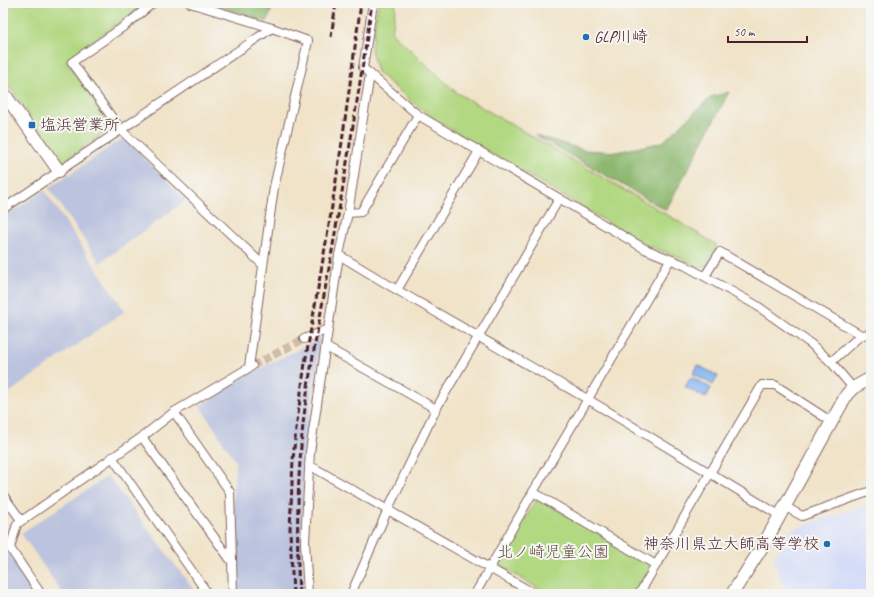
<svg xmlns="http://www.w3.org/2000/svg" width="874" height="597" font-family="Caveat,'Klee One',sans-serif">
  <style>
    .built { fill: #d1d9f9 }
    .industrial { fill: #bbc3de }
    .green { fill: #b2d882; stroke: #7e7c56 }
    .forest { fill: #8db870; stroke: #6c6c4e }
    .water { fill: #87b6f2; stroke: #686a8e }
    .lines { fill: none; stroke-linecap: round; stroke-linejoin: round }
    .street-tunnel { stroke: #cfbca9; stroke-width: 8; stroke-dasharray: 8 4; stroke-linecap: butt }
    .street-casing { stroke: #846462; stroke-width: 10 }
    .secondary-casing { stroke: #846462; stroke-width: 14 }
    .street { stroke: #fff; stroke-width: 8 }
    .secondary { stroke: #fff; stroke-width: 12 }
    .rail { stroke: #4a1f2b; stroke-width: 3; stroke-dasharray: 6 3; stroke-linecap: butt }
    .poi-dot { fill: #1f6fb2; stroke: #f6f6f2; stroke-width: 1.5 }
    .labels { text-anchor: middle; dominant-baseline: central; stroke-width: 4; stroke-linejoin: round; paint-order: stroke }
    .poi-label { font-size: 16px; fill: #4a1f2b; stroke: #f6f6f2; text-anchor: start }
    .park-label { font-size: 16px; fill: #644d41; stroke: #f6f6f2 }
  </style>
  <rect width="100%" height="100%" fill="#f6f6f2"/>
  <filter id="ink" filterUnits="userSpaceOnUse"><feTurbulence type="fractalNoise" baseFrequency=".025" numOctaves="2"/><feDisplacementMap in="SourceGraphic" scale="8" xChannelSelector="R" yChannelSelector="G"/><feConvolveMatrix kernelMatrix="1 2 1 2 8 2 1 2 1" color-interpolation-filters="sRGB"/></filter>
  <filter id="wash" filterUnits="userSpaceOnUse"><feTurbulence type="fractalNoise" baseFrequency=".012" numOctaves="4" result="noise"/><feDisplacementMap in="SourceGraphic" scale="16" xChannelSelector="R" yChannelSelector="G"/><feGaussianBlur stdDeviation="0.9" result="paint"/><feColorMatrix in="noise" values="0 0 0 0 0 0 0 0 0 0 0 0 0 0 0 0 0 1.4 0 .05"/><feComposite in="paint" operator="in"/></filter>
  <g filter="url(#wash)">
    <rect width="100%" height="100%" fill="#f0e3c8"/>
    <!-- built -->
    <polygon class="built" points="871,503 871,594 786,594 774,558 791,530"/>
    <!-- industrial -->
    <g class="industrial">
      <polygon points="120,140 127,140 186,200 100,263 49,188"/>
      <polygon points="44,190 125,311 3,397 3,218"/>
      <polygon points="321,338 305,449 302,513 302,562 304,594 236,594 233,492 236,462 200,406 249,374"/>
      <polygon points="108,476 197,594 63,594 21,533"/>
      <polygon points="3,543 6,548 36,594 3,594"/>
    </g>
    <!-- green -->
    <g class="green">
      <polygon points="3,3 147,3 66,60 109,122 108,130 64,162 58,159 3,77"/>
      <polygon points="378,3 396,3 392,33 457,93 671,217 717,245 705,267 700,268 676,256 646,245 440,123 416,105 377,72 371,50"/>
      <polygon points="540,500 649,562 650,568 635,594 548,594 502,567 500,563 535,502"/>
    </g>
    <!-- forest -->
    <g class="forest">
      <polygon points="209,3 274,3 267,22"/>
      <polygon points="729,92 666,210 535,135 584,150 617,152 663,142 711,97"/>
    </g>
    <!-- water -->
    <g class="water">
      <polygon points="698,365 718,376 713,385 693,374"/>
      <polygon points="691,377 711,388 706,398 685,387"/>
    </g>
  </g>
  <g filter="url(#ink)">
    <g class="lines">
      <!-- street-tunnel -->
      <polyline class="street-tunnel" points="252,366 304,339"/>
      <defs>
        <g id="street">
          <polyline points="153,3 126,25 72,62 121,130 263,265"/>
          <polyline points="190,3 272,28 308,41 274,187 249,367"/>
          <polyline points="373,3 363,68 418,115 645,249 684,265 756,305 811,344 831,362 853,388"/>
          <polyline points="3,209 272,28"/>
          <polyline points="348,213 361,212 418,115"/>
          <polyline points="339,255 397,290 589,400 779,515"/>
          <polyline points="705,276 720,252 861,335"/>
          <polyline points="397,290 479,151"/>
          <polyline points="304,339 328,329"/>
          <polyline points="326,347 436,409"/>
          <polyline points="831,362 861,335 871,334"/>
          <polyline points="174,412 230,492 233,594"/>
          <polyline points="142,437 232,562"/>
          <polyline points="112,457 208,594"/>
          <polyline points="309,465 535,594"/>
          <polyline points="533,492 656,565"/>
          <polyline points="3,495 21,520"/>
          <polyline points="784,506 802,516 871,491"/>
          <polyline points="41,594 10,548 17,524 142,437 174,412 252,366"/>
          <polyline points="308,594 305,542 310,452 339,255 348,213 370,74"/>
          <polyline points="351,594 388,509 436,409 559,199"/>
          <polyline points="475,594 533,492 670,260"/>
          <polyline points="639,594 762,385 775,385 832,422"/>
        </g>
        <g id="secondary">
          <polyline points="3,92 59,171"/>
          <polyline points="732,594 764,544 847,394 853,388 871,378"/>
        </g>
      </defs>
      <!-- street casing -->
      <use href="#street" class="street-casing"/>
      <!-- secondary casing -->
      <use href="#secondary" class="secondary-casing"/>
      <!-- street -->
      <use href="#street" class="street"/>
      <!-- secondary -->
      <use href="#secondary" class="secondary"/>
      <!-- rail -->
      <g class="rail">
        <polyline points="331,37 336,3"/>
        <polyline points="293,594 290,530 293,460 296,429 305,363 330,219 342,142 361,3"/>
        <path d="M299,594C297,549 297,505 300,461C304,390 320,321 332,251C346,169 360,86 372,3"/>
      </g>
    </g>
  </g>
  <!-- markers -->
  <g class="poi-dot">
    <circle cx="586" cy="37" r="4"/>
    <rect x="28" y="121" width="8" height="8" rx="2"/>
    <circle cx="827" cy="544" r="4"/>
  </g>
  <g class="labels">
    <!-- poi labels -->
    <g class="poi-label">
      <text x="594" y="37">GLP川崎</text>
      <text x="40" y="125">塩浜営業所</text>
      <text x="819" y="544" text-anchor="end">神奈川県立大師高等学校</text>
    </g>
    <!-- park labels -->
    <g class="park-label">
      <text x="553" y="552">北ノ崎児童公園</text>
    </g>
  </g>
  <!-- margin -->
  <rect width="874" height="597" fill="none" stroke="#f6f6f2" stroke-width="16"/>
  <!-- scale -->
  <path d="M728 36v6h79v-6" fill="none" stroke="#4a1f2b" stroke-width="2"/>
  <text x="734" y="36" font-size="12" fill="#4a1f2b" stroke="#f6f6f2" stroke-width="3" paint-order="stroke">50 m</text>
</svg>
